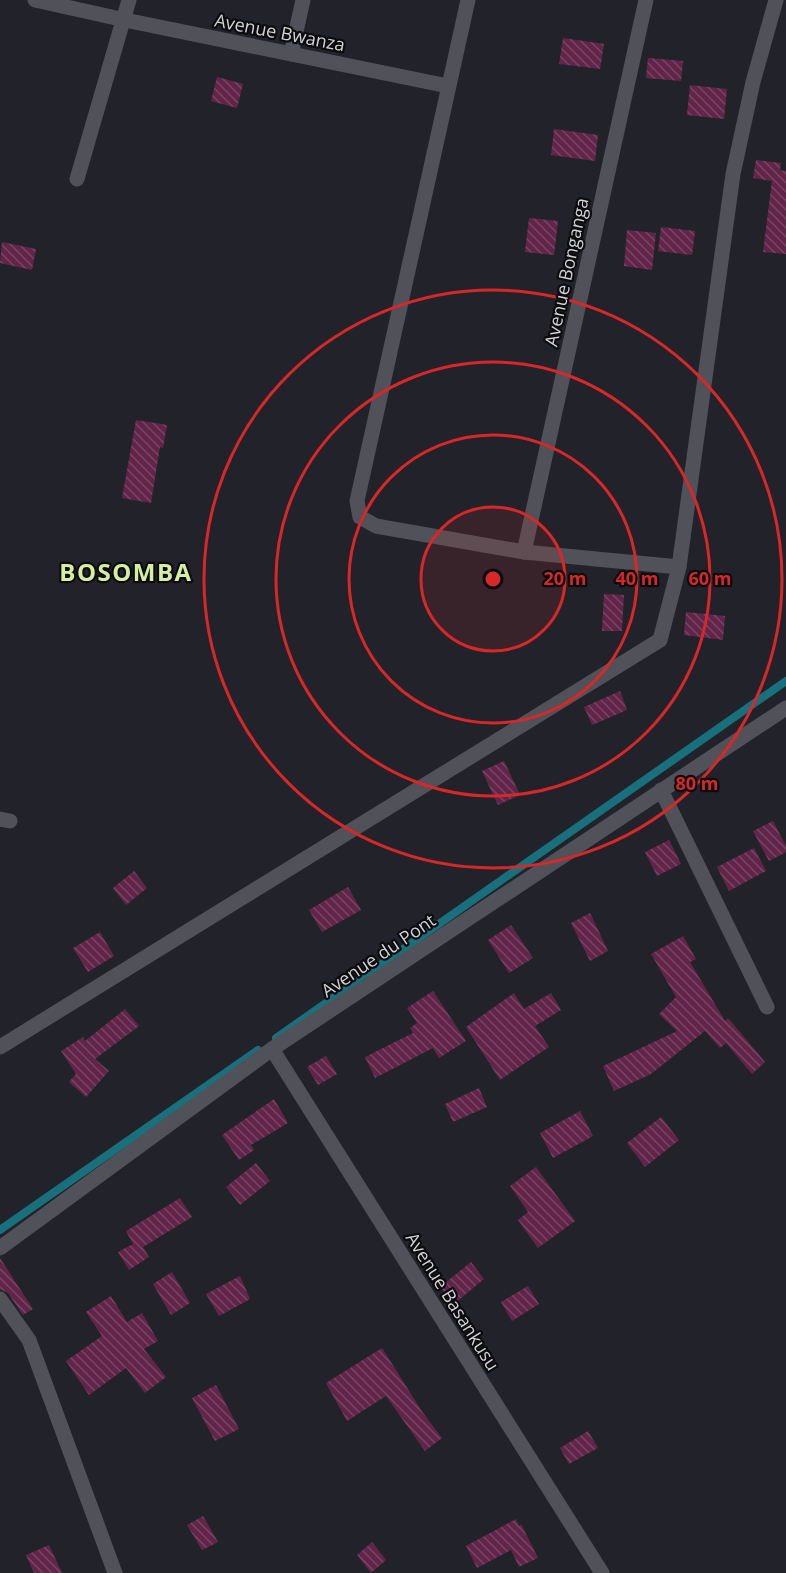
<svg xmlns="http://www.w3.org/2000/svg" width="786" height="1573" font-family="'Open Sans',sans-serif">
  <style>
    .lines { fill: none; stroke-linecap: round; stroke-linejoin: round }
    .stream { stroke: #19707d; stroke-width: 8 }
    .building { fill: url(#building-back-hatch) }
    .minor { stroke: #505159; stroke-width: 15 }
    .ring { fill: none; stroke: #d62828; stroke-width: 3 }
    .labels { text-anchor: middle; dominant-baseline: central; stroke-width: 4.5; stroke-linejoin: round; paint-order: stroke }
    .street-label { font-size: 18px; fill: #d1d1d6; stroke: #0c0c0f }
    .district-label { font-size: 24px; font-weight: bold; letter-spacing: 1.5px; fill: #d7eda1; stroke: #0c0c0f }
    .centre { fill: #d62828; stroke: #0c0c0f; stroke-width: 3 }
    .ring-label { font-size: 18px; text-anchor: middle; font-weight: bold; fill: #d62828; stroke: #0c0c0f; stroke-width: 4.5; stroke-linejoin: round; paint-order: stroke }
  </style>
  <defs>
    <pattern id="building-back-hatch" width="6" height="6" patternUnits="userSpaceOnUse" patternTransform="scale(1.5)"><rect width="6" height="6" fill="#622549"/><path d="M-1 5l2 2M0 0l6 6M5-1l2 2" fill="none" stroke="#774462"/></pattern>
  </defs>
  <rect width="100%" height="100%" fill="#22232a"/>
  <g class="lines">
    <!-- stream -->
    <g class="stream">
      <polyline points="276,1038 786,681"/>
      <polyline points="0,1230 258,1050"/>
    </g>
  </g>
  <!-- building -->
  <g class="building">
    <polygon points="563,38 604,44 600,69 559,64"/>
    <polygon points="648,58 683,61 681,81 646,78"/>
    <polygon points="217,77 243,84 237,108 211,101"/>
    <polygon points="690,85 727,89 724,119 687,115"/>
    <polygon points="554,129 598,135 595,161 551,155"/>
    <polygon points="756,160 781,163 780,170 786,171 786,254 763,252 772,181 753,178"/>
    <polygon points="529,218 558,221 554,255 525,252"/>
    <polygon points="661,227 695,231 692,255 658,251"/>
    <polygon points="627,230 656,233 652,270 624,266"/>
    <polygon points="2,242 36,249 32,270 0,263"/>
    <polygon points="136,420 167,425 163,448 160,447 151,503 122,498"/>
    <polygon points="604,594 624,595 622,631 602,631"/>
    <polygon points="686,612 725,616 723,640 684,635"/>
    <polygon points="620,691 627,710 592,725 584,707"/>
    <polygon points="504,761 520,795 498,805 482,771"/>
    <polygon points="773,821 786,846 786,852 769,861 753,831"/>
    <polygon points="669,840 681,864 657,876 645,852"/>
    <polygon points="754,848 766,871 729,891 717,867"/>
    <polygon points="134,871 147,888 126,905 113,888"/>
    <polygon points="348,887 361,910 322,932 309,910"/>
    <polygon points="590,913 608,951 590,961 571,923"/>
    <polygon points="511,925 533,958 509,973 488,940"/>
    <polygon points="100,932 114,956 88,972 73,948"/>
    <polygon points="683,936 696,959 690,962 725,1021 728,1018 765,1062 752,1074 726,1043 720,1048 705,1031 651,1074 614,1091 603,1066 677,1031 659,1014 676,997 651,954"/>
    <polygon points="433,991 466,1041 439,1058 433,1048 375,1078 365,1057 413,1033 410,1028 417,1023 407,1008"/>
    <polygon points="514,993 524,1009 551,993 561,1010 535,1026 549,1047 500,1080 466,1027"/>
    <polygon points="125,1009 139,1026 95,1059 109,1071 86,1097 69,1082 76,1074 61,1051 83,1037 85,1041"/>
    <polygon points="326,1056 337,1074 318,1085 307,1067"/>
    <polygon points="479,1088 487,1107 453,1122 445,1104"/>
    <polygon points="274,1099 288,1123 251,1145 254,1150 239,1160 222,1135"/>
    <polygon points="580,1111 593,1136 553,1158 540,1133"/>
    <polygon points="661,1117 679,1140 645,1167 627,1143"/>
    <polygon points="256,1163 270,1181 240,1205 226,1187"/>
    <polygon points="536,1167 575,1221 538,1248 518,1220 528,1212 510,1186"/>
    <polygon points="180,1198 192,1217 143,1247 149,1257 129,1270 118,1252 133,1244 126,1231"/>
    <polygon points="0,1258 33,1309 23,1315 8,1293 0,1289"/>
    <polygon points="471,1262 484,1279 454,1304 440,1287"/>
    <polygon points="172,1272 190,1303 171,1315 153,1284"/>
    <polygon points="240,1276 250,1299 219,1316 206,1294"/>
    <polygon points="528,1286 539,1304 512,1321 501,1302"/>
    <polygon points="111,1296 127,1322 142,1313 158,1341 144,1349 166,1377 145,1393 126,1368 89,1395 66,1361 102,1336 86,1312"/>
    <polygon points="382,1348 423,1413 442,1438 425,1451 386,1396 347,1421 326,1383"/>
    <polygon points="216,1385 239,1429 215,1441 192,1398"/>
    <polygon points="588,1431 598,1448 569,1464 560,1448"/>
    <polygon points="203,1516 218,1542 202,1550 187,1525"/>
    <polygon points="516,1519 519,1526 521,1524 538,1558 519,1567 511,1550 477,1568 466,1546"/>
    <polygon points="372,1542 386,1560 371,1573 357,1555"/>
    <polygon points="49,1545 62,1573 34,1573 26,1555"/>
  </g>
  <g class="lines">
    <!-- minor -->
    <g class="minor">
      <polyline points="35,0 125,20 448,86"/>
      <polyline points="468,0 357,501 360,517 376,526 524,552 679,567"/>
      <polyline points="291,54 303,0"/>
      <polyline points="77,179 129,0"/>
      <polyline points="524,552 646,0"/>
      <polyline points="661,790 767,1007"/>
      <polyline points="0,819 10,821"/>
      <polyline points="0,1047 660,640 679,567 733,174 753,82 776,0"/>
      <polyline points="272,1049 602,1573"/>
      <polyline points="0,1248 272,1049 786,708"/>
      <polyline points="0,1299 29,1340 115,1573"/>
    </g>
  </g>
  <!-- distance rings -->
  <circle cx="493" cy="579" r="72" fill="#d62828" fill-opacity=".12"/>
  <g class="ring">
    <circle cx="493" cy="579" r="72"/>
    <circle cx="493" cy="579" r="144"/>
    <circle cx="493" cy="579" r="217"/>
    <circle cx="493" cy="579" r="289"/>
  </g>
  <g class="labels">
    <!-- street labels -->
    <g class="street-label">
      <text transform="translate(280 32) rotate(11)">Avenue Bwanza</text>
      <text transform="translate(566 272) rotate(-78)">Avenue Bonganga</text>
      <text transform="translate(378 955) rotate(-34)">Avenue du Pont</text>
      <text transform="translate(453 1301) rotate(58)">Avenue Basankusu</text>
    </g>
    <!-- district labels -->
    <g class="district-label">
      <text x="126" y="571">BOSOMBA</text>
    </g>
  </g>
  <circle cx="493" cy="579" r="9" class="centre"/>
  <g class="ring-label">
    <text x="565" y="585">20 m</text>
    <text x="637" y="585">40 m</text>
    <text x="710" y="585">60 m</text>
    <text x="697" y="790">80 m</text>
  </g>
</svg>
